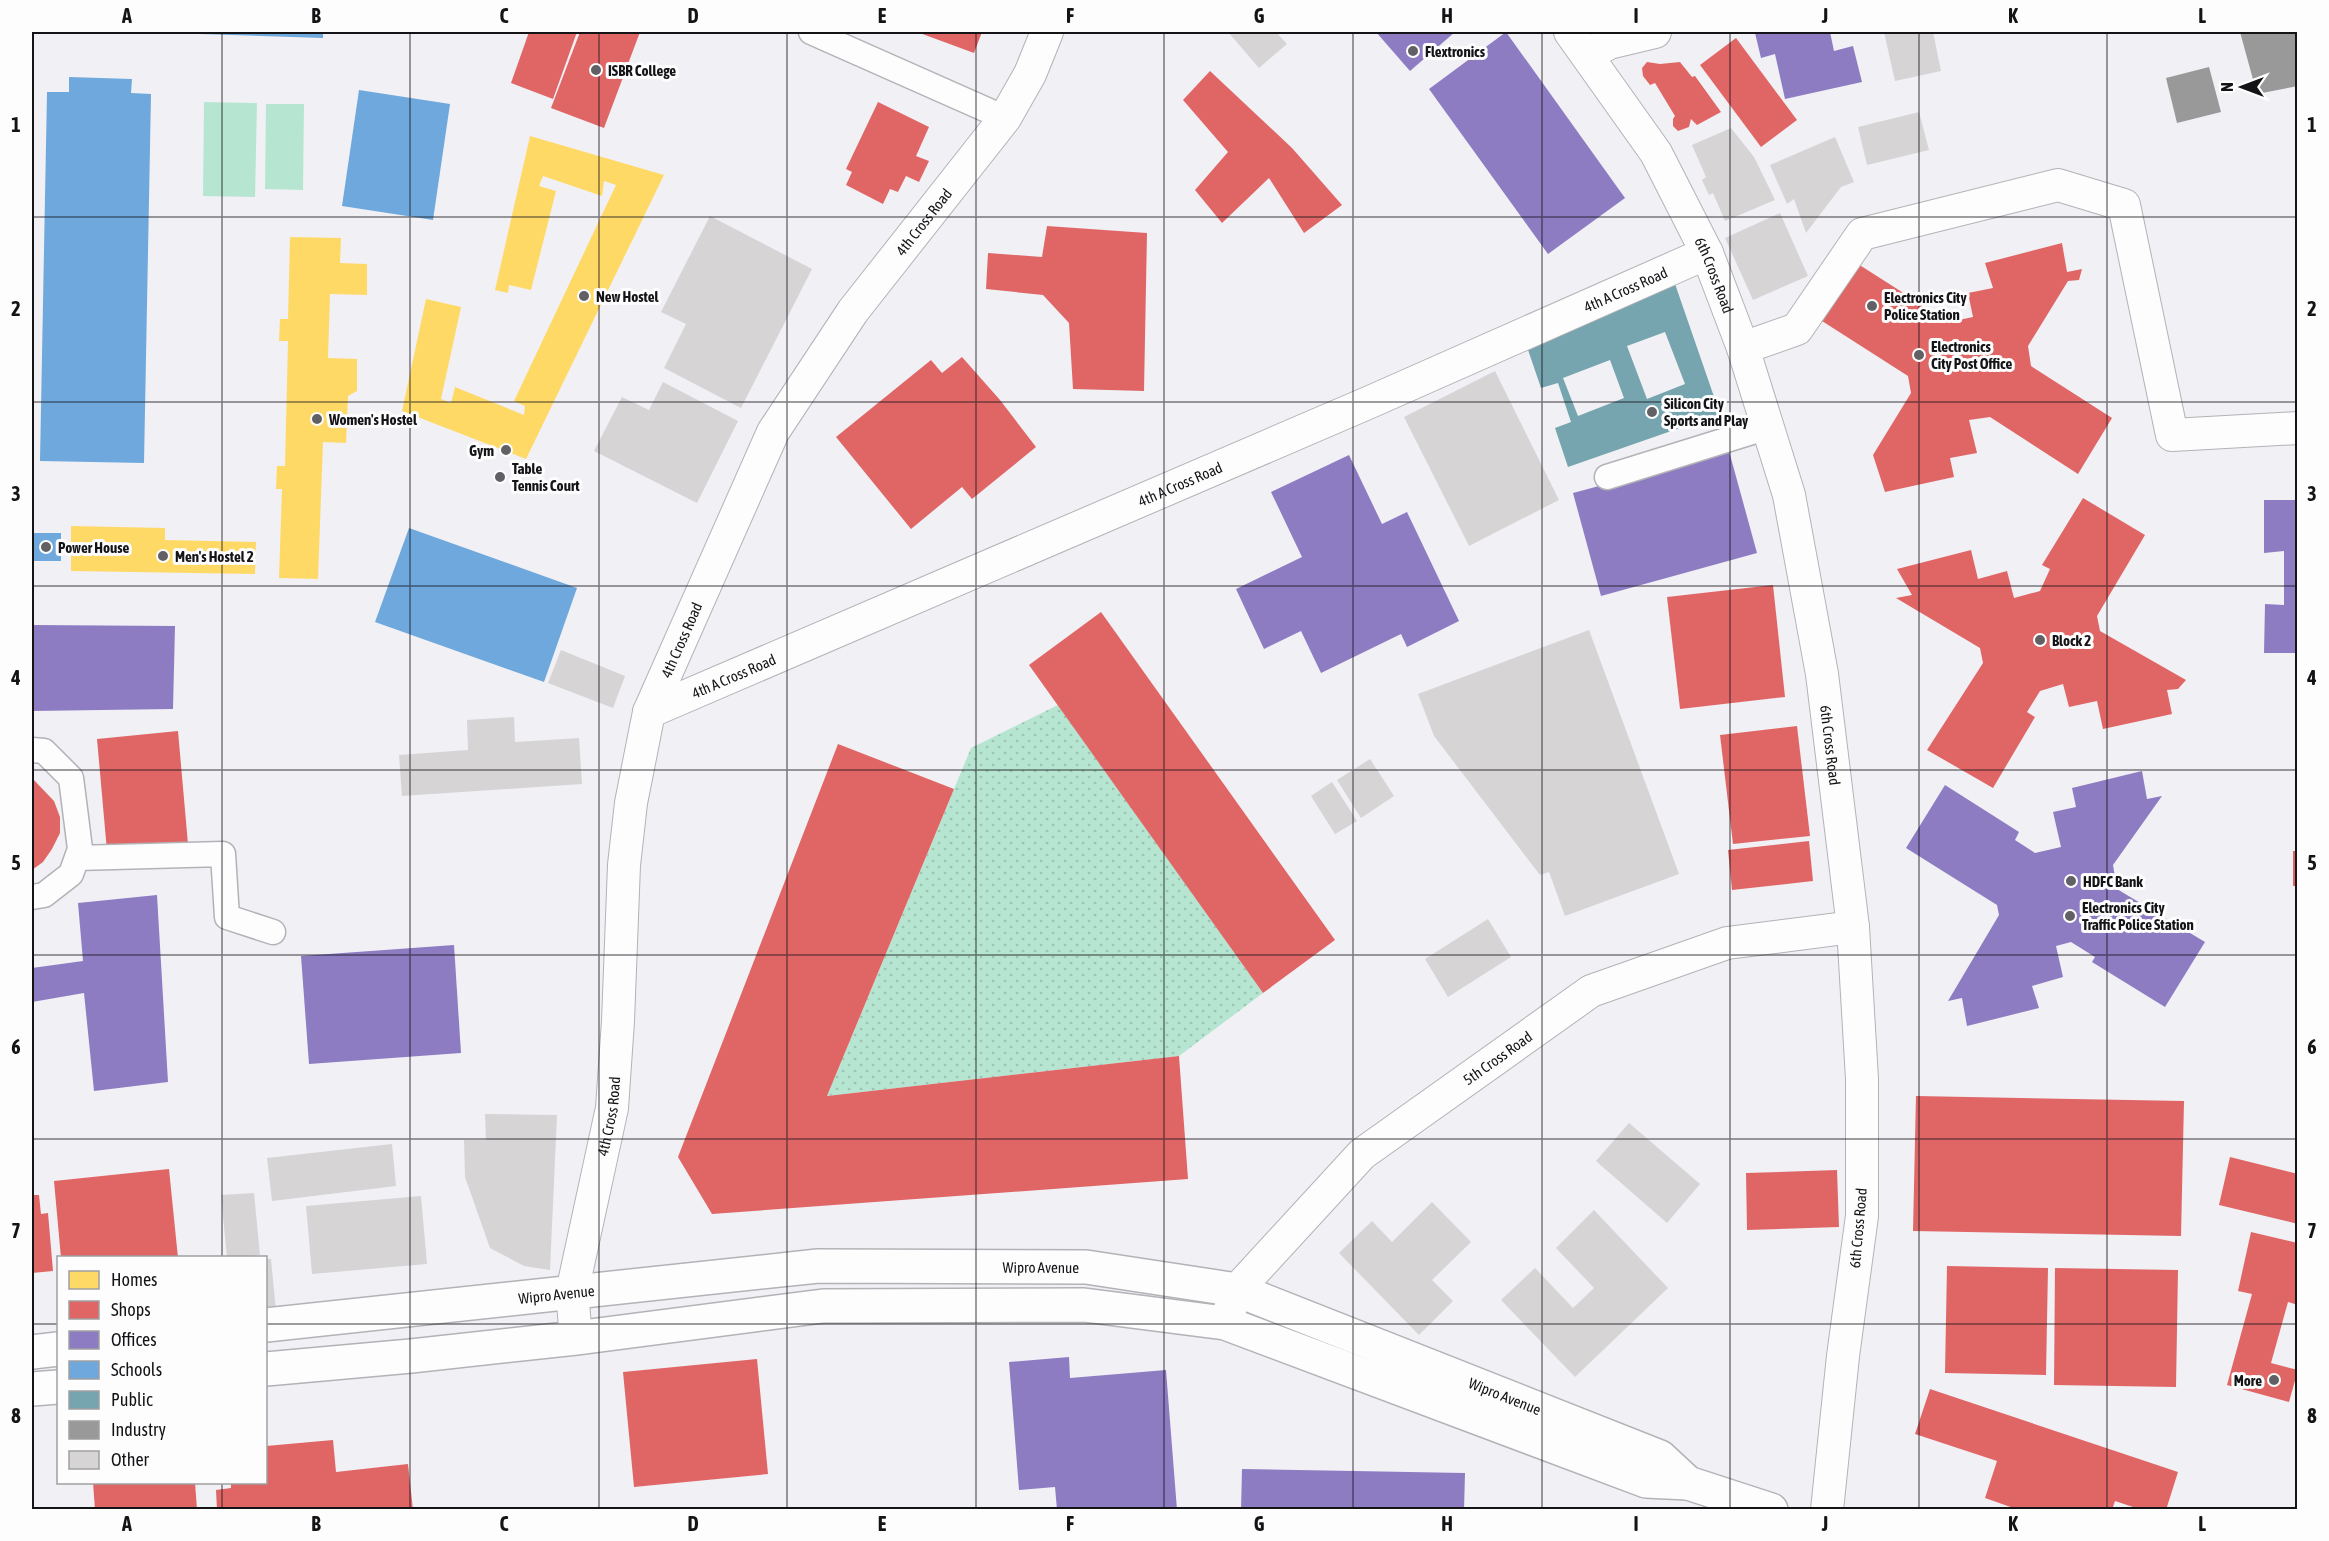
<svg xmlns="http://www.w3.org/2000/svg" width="2329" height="1541" font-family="'Asap Condensed',sans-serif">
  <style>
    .park { fill: url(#park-dots) }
    .pitch { fill: #b6e6d1 }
    .homes { fill: #ffd966 }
    .shops { fill: #e06666 }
    .offices { fill: #8e7cc3 }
    .schools { fill: #6fa8dc }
    .public { fill: #76a5af; fill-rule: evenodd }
    .industry { fill: #999 }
    .building { fill: #d6d4d5 }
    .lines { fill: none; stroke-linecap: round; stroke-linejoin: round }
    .minor-casing { stroke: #b3b2b6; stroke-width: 27 }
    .tertiary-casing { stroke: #b3b2b6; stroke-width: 34 }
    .secondary-casing { stroke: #b3b2b6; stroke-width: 36 }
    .minor { stroke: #fdfdfe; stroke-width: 24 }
    .tertiary { stroke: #fdfdfe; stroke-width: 32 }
    .secondary { stroke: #fdfdfe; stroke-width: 33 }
    .grid { fill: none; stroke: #141316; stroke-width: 1.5; stroke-opacity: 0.55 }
    .poi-dot { fill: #616064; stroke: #fdfdfe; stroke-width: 2 }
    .labels { text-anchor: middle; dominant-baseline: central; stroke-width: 6; stroke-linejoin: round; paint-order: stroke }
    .poi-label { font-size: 15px; font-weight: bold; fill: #141316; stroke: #fdfdfe; text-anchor: start }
    .street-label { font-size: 15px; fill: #141316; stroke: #fdfdfe }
    .neatline { fill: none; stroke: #141316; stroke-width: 2 }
    .grid-label { font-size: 20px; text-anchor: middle; font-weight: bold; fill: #141316 }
  </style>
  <defs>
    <pattern id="park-dots" width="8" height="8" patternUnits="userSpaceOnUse" patternTransform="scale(1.5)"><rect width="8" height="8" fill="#b6e6d1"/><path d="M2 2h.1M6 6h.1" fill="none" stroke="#9cc4b3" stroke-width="1.8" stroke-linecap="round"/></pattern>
  </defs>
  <rect width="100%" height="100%" fill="#f1f0f5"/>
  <!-- park -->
  <polygon class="park" points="1058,705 1263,993 1179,1056 827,1096 971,748"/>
  <!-- pitch -->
  <g class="pitch">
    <polygon points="204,102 257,103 255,197 203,196"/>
    <polygon points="266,104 304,104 303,190 265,189"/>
  </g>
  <!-- homes -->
  <g class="homes">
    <polygon points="530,136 664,175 526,459 402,411 426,299 461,307 441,399 451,403 455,387 524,415 525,406 514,401 616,185 604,181 602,196 543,176 539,186 556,191 531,290 509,285 508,293 495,290"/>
    <polygon points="290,237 341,238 340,263 367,264 367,295 330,294 328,358 357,359 357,391 348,396 346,443 323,442 318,579 279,578 282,489 276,489 277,466 285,466 288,341 279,341 280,319 288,319"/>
    <polygon points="71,526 165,528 165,540 256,542 255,574 71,571"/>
  </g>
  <!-- shops -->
  <g class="shops">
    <polygon points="529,32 577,32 553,99 511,83"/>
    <polygon points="580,32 640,32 604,128 551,108"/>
    <polygon points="917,32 982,32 974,53"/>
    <polygon points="1736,38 1797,120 1761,147 1700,65"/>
    <polygon points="1647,62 1660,64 1680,62 1692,77 1695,76 1721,112 1697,125 1691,119 1689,127 1678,131 1673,126 1673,119 1675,116 1655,83 1650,85 1643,76 1642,68"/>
    <polygon points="1210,71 1292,148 1342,205 1304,233 1269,178 1222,223 1195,190 1228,152 1183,100"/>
    <polygon points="878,102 929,127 916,156 929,161 919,182 906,176 898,192 890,189 883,204 846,185 852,172 846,169"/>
    <polygon points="1047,226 1147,233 1144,391 1073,389 1069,323 1043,295 986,289 988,253 1042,257"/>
    <polygon points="2062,243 2067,272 2082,269 2079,280 2068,281 2028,346 2031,366 2112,418 2078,474 1990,417 1969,420 1977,453 1950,458 1954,477 1885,492 1873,455 1911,393 1908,376 1822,321 1858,264 1949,322 1973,317 1968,293 1993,288 1985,263"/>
    <polygon points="962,357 1000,400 1036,447 972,499 962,487 911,529 836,437 931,360 942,373"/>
    <polygon points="2083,498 2145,535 2097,616 2100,631 2186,680 2178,689 2167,690 2172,714 2103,729 2097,701 2069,707 2063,684 2040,691 2027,712 2035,717 1993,788 1927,750 1983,663 1980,648 1896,598 1912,595 1897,569 1971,550 1978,579 2007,571 2014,598 2040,591 2050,569 2042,565"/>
    <polygon points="1773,585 1785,697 1680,709 1667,597"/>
    <polygon points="1101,612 1335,940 1263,993 1029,665"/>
    <polygon points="1797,726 1810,836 1733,844 1720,735"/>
    <polygon points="178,731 188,844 107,851 97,739"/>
    <polygon points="838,744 954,789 827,1096 1179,1056 1188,1179 712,1214 678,1157"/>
    <polygon points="32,778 54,801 60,817 60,833 52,849 43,862 32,870"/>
    <polygon points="1809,841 1813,881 1732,890 1728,850"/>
    <rect x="2293" y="851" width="5" height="35"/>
    <polygon points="1916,1096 2184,1101 2181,1236 1913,1231"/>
    <polygon points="2230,1157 2298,1174 2298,1224 2219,1205"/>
    <polygon points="169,1169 178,1258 61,1258 54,1181"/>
    <polygon points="1837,1170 1839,1227 1747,1230 1746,1173"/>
    <polygon points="32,1195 39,1195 41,1214 48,1213 53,1271 32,1273"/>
    <polygon points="2251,1232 2298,1243 2298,1305 2288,1302 2271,1363 2298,1370 2289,1402 2227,1385 2252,1294 2238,1291"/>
    <polygon points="1947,1266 2048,1268 2046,1375 1945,1373"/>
    <polygon points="2055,1268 2178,1270 2176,1387 2054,1385"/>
    <polygon points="757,1359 768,1474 634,1487 623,1372"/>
    <polygon points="1930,1389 2178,1472 2166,1510 2142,1510 2115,1501 2112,1510 2019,1510 1985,1498 1997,1461 1915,1434"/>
    <polygon points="333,1440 336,1472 408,1464 413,1510 217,1510 216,1490 231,1488 231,1482 266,1482 266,1446"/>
    <polygon points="93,1482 195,1482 197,1510 95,1510"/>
  </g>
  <!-- offices -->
  <g class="offices">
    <polygon points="1376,32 1455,32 1410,71"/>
    <polygon points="1506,32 1625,198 1548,254 1429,89"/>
    <polygon points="1764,32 1830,32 1834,51 1853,46 1862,82 1785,99 1775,54 1761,58 1755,33"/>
    <polygon points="1729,451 1757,553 1601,596 1573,493"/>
    <polygon points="1349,455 1382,524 1407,512 1459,621 1407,647 1401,634 1321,673 1301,631 1264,649 1236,589 1302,557 1271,492"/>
    <polygon points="2264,500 2298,500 2298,653 2264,653 2265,604 2284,605 2284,551 2264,553"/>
    <polygon points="32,625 175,626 173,709 32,711"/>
    <polygon points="2142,771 2147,799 2162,796 2113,865 2117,889 2205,942 2165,1007 2092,962 2095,957 2071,942 2056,946 2063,977 2032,986 2039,1008 1967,1026 1962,998 1948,1001 1999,915 1997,905 1906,848 1945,785 2019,832 2015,840 2035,853 2061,847 2053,812 2076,807 2072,788"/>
    <polygon points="157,895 168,1082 94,1091 84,993 32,1002 32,968 83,961 78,903"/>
    <polygon points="454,945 461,1053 309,1064 301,956"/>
    <polygon points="1069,1357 1070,1378 1166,1370 1177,1510 1057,1510 1055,1487 1019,1490 1009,1362"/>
    <polygon points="1242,1469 1465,1473 1464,1510 1241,1510"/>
  </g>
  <!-- schools -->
  <g class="schools">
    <polygon points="167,32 323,32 323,38 167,33"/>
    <polygon points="69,77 132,79 131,93 151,94 144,463 40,461 47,92 69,92"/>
    <polygon points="359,90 450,104 433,220 342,206"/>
    <polygon points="409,528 577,588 544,682 375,622"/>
    <rect x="32" y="533" width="29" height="28"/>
  </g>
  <!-- public -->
  <path class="public" d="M1674,281L1720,414L1568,467L1555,428L1571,422L1558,383L1541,388L1525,341ZM1665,332L1685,384L1647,399L1627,346ZM1610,360L1624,398L1578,416L1563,378Z"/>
  <!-- industry -->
  <g class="industry">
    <polygon points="2240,32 2298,32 2298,86 2257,94"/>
    <polygon points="2209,67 2221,112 2177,123 2166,78"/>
  </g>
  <!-- building -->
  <g class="building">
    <polygon points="1228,32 1276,32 1287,44 1259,68"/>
    <polygon points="1884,32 1933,32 1941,71 1895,81"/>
    <polygon points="1919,112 1929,150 1867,165 1858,127"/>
    <polygon points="1731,128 1754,157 1775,200 1725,221 1713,193 1709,195 1702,180 1706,177 1692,145"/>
    <polygon points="1835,137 1854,182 1841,187 1806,233 1794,199 1787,204 1770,165"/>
    <polygon points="1780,213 1808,276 1753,300 1725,238"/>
    <polygon points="710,216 812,269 741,408 664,368 686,324 661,312"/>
    <polygon points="1495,371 1559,500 1469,546 1404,417"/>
    <polygon points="663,382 738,421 697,503 594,451 622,397 649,410"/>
    <polygon points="1589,630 1679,874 1565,916 1549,872 1540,875 1434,736 1418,694"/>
    <polygon points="561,650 625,676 613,708 548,683"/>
    <polygon points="514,717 515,742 579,738 582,784 402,796 399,755 468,750 467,720"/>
    <polygon points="1370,759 1394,796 1361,818 1337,780"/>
    <polygon points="1332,782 1357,821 1335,834 1311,796"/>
    <polygon points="1488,919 1511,957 1448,997 1425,959"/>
    <polygon points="485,1114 557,1115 550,1270 524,1266 490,1248 465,1177 464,1140 486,1140"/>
    <polygon points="1629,1123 1700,1184 1667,1223 1596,1161"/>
    <polygon points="392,1144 396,1186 272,1201 267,1158"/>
    <polygon points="254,1193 260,1255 227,1258 221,1195"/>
    <polygon points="421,1196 427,1264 312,1274 306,1206"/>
    <polygon points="1432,1202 1471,1242 1432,1280 1453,1301 1419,1335 1339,1253 1372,1221 1392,1242"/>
    <polygon points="1594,1210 1668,1288 1575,1377 1501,1300 1535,1268 1573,1308 1594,1288 1556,1248"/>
    <polygon points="266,1259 271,1259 276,1311 266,1312"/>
  </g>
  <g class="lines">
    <defs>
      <g id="minor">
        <polyline points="811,32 1005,118"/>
        <polyline points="1607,477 1768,427"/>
        <polyline points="32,750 44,751 71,778 80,849 71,874 44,895 32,897"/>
        <polyline points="77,858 223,854 227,917 273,932"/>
      </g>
      <g id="tertiary">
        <path id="s1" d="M1570,32L1656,153L1707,253L1743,348L1789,495L1822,674L1853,927L1862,1079V1216L1843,1356L1827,1510"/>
        <polyline points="1588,55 1609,43 1655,32"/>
        <polyline points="1743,348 1797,329 1862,234 2058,185 2124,205 2172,435 2298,428"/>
        <path id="s2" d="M649,712L1370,402L1707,253"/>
        <path id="s3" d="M1225,1323L1237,1290L1362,1154L1591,991L1727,943L1853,927"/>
        <path id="s4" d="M576,1338L572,1292L612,1108L618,1021L624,865L631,803L649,712L773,432L853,311L1005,118L1030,74L1047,32"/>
      </g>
      <g id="secondary">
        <path id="s5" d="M266,1325L818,1266L1086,1267L1237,1290L1660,1457L1688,1483L1771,1510"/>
        <polyline points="32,1352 58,1349"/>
        <polyline points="266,1369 411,1356 576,1338 823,1306 1084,1305 1225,1323 1646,1481 1688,1483"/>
        <polyline points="32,1389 58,1387"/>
      </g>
    </defs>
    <!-- minor casing -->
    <use href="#minor" class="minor-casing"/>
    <!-- tertiary casing -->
    <use href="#tertiary" class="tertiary-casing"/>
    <!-- secondary casing -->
    <use href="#secondary" class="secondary-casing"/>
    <!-- minor -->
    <use href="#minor" class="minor"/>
    <!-- tertiary -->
    <use href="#tertiary" class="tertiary"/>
    <!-- secondary -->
    <use href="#secondary" class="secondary"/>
  </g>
  <!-- grid -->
  <path class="grid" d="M222,32V1258M410,32V1510M599,32V1510M787,32V1510M976,32V1510M1164,32V1510M1353,32V1510M1542,32V1510M1730,32V1510M1919,32V1510M2107,32V1510M32,217H2298M32,402H2298M32,586H2298M32,770H2298M32,955H2298M32,1139H2298M32,1324H58M266,1324H2298M222,1482V1510"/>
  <!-- markers -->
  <g class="poi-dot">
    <circle cx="1413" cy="51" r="6"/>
    <circle cx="596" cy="70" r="6"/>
    <circle cx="584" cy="296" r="6"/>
    <circle cx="1872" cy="306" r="6"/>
    <circle cx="1919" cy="355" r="6"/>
    <circle cx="1652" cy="412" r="6"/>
    <circle cx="317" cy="419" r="6"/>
    <circle cx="506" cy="450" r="6"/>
    <circle cx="500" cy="477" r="6"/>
    <circle cx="46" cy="547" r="6"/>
    <circle cx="163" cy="556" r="6"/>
    <circle cx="2040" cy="640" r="6"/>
    <circle cx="2071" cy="881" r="6"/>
    <circle cx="2070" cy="916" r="6"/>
    <circle cx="2274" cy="1380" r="6"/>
  </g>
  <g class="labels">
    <!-- poi labels -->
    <g class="poi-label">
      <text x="1425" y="51">Flextronics</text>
      <text x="608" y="70">ISBR College</text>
      <text x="596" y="296">New Hostel</text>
      <text x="1884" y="297">Electronics City<tspan x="1884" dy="17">Police Station</tspan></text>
      <text x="1931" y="346">Electronics<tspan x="1931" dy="17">City Post Office</tspan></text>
      <text x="1664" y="403">Silicon City<tspan x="1664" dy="17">Sports and Play</tspan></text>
      <text x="329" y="419">Women's Hostel</text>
      <text x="494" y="450" text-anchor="end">Gym</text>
      <text x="512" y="468">Table<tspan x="512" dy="17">Tennis Court</tspan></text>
      <text x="58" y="547">Power House</text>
      <text x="175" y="556">Men's Hostel 2</text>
      <text x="2052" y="640">Block 2</text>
      <text x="2083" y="881">HDFC Bank</text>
      <text x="2082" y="907">Electronics City<tspan x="2082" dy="17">Traffic Police Station</tspan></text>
      <text x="2262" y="1380" text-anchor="end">More</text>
    </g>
    <!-- street labels -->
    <g class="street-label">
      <text stroke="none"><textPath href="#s4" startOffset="1198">4th Cross Road</textPath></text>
      <text stroke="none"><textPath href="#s1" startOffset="284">6th Cross Road</textPath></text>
      <text stroke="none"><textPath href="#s2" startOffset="1064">4th A Cross Road</textPath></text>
      <text stroke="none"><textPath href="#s2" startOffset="578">4th A Cross Road</textPath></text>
      <text stroke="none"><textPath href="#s4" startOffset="712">4th Cross Road</textPath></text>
      <text stroke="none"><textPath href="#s2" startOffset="92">4th A Cross Road</textPath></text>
      <text stroke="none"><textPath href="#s1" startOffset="770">6th Cross Road</textPath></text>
      <text stroke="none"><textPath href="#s3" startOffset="386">5th Cross Road</textPath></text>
      <text stroke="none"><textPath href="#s4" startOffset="226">4th Cross Road</textPath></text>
      <text transform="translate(1858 1228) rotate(-85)">6th Cross Road</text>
      <text stroke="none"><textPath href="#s5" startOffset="778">Wipro Avenue</textPath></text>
      <text stroke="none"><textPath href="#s5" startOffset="292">Wipro Avenue</textPath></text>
      <text stroke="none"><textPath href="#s5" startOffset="1264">Wipro Avenue</textPath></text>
    </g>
  </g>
  <!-- border -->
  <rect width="2329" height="1541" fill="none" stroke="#fdfdfe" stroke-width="66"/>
  <!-- legend -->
  <rect x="57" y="1256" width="210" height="228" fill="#fdfdfe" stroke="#a09fa1" stroke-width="1.5"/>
  <rect x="69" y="1271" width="30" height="18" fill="#ffd966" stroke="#a09fa1" stroke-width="1.5"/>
  <text x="111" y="1286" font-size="18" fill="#141316">Homes</text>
  <rect x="69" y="1301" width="30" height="18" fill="#e06666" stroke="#a09fa1" stroke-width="1.5"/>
  <text x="111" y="1316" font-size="18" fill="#141316">Shops</text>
  <rect x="69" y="1331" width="30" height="18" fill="#8e7cc3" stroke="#a09fa1" stroke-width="1.5"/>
  <text x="111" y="1346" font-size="18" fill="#141316">Offices</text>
  <rect x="69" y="1361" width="30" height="18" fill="#6fa8dc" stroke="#a09fa1" stroke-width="1.5"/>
  <text x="111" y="1376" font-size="18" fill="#141316">Schools</text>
  <rect x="69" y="1391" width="30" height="18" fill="#76a5af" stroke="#a09fa1" stroke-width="1.5"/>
  <text x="111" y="1406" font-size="18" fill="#141316">Public</text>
  <rect x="69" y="1421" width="30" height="18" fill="#999999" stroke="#a09fa1" stroke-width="1.5"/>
  <text x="111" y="1436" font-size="18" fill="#141316">Industry</text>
  <rect x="69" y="1451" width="30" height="18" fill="#d6d4d5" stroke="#a09fa1" stroke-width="1.5"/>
  <text x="111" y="1466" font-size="18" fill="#141316">Other</text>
  <!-- north arrow -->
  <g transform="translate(2242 87) rotate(270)" stroke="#fdfdfe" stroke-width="4.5" paint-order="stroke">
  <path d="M0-4.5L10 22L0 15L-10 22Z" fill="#141316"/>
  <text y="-9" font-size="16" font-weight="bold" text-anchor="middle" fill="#141316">N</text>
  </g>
  <rect x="33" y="33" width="2263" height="1475" class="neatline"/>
  <g class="grid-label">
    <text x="127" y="23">A</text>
    <text x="316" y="23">B</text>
    <text x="504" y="23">C</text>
    <text x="693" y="23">D</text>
    <text x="882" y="23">E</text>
    <text x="1070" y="23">F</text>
    <text x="1259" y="23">G</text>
    <text x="1447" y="23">H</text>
    <text x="1636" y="23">I</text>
    <text x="1825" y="23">J</text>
    <text x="2013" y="23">K</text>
    <text x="2202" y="23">L</text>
    <text x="16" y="132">1</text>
    <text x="2312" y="132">1</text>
    <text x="16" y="316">2</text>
    <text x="2312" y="316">2</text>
    <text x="16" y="501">3</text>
    <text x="2312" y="501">3</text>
    <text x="16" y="685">4</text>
    <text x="2312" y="685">4</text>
    <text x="16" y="870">5</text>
    <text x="2312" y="870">5</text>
    <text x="16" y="1054">6</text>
    <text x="2312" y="1054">6</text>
    <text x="16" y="1238">7</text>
    <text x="2312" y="1238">7</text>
    <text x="16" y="1423">8</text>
    <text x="2312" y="1423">8</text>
    <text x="127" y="1531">A</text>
    <text x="316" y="1531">B</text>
    <text x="504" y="1531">C</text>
    <text x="693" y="1531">D</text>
    <text x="882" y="1531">E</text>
    <text x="1070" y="1531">F</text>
    <text x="1259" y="1531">G</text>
    <text x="1447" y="1531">H</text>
    <text x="1636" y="1531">I</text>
    <text x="1825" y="1531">J</text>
    <text x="2013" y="1531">K</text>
    <text x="2202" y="1531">L</text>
  </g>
</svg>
